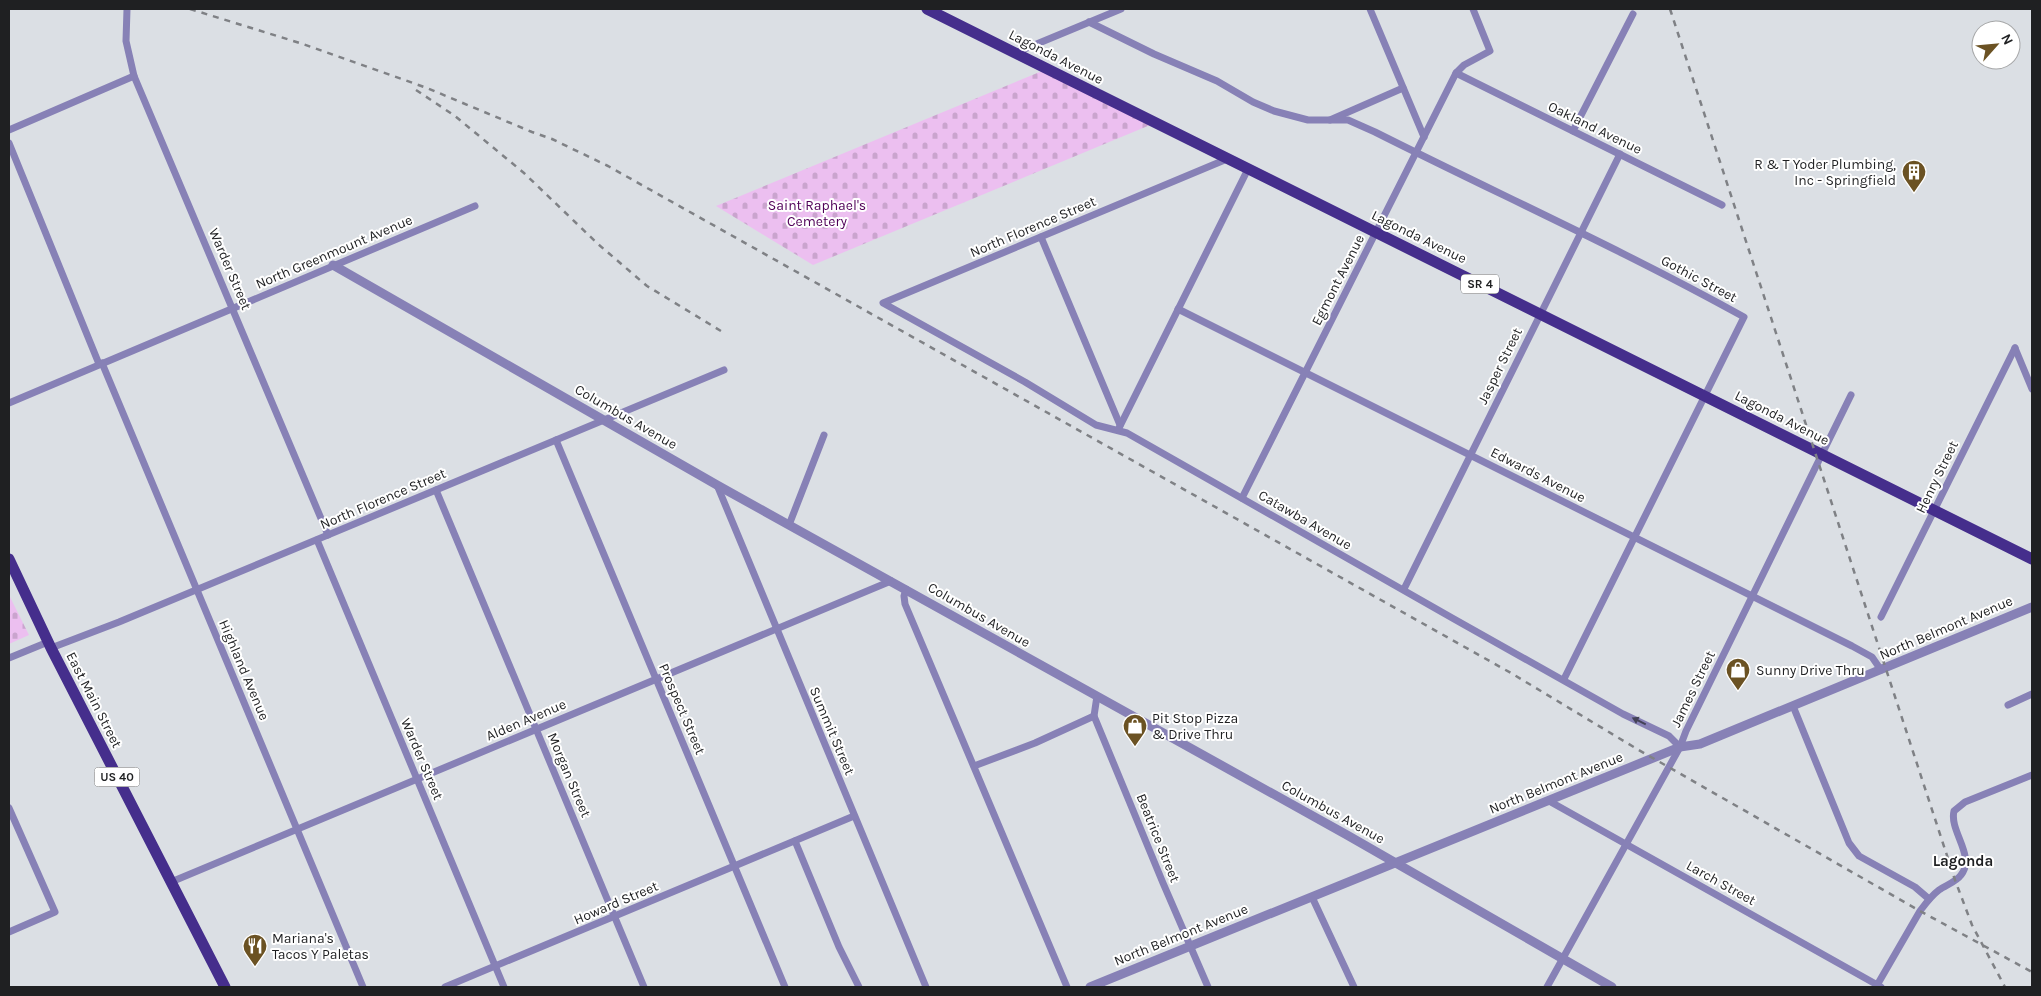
<svg xmlns="http://www.w3.org/2000/svg" width="2041" height="996" font-family="Karla,sans-serif">
  <style>
    .cemetery { fill: url(#cemetery-stones) }
    .lines { fill: none; stroke-linecap: round; stroke-linejoin: round }
    .minor { stroke: #8781b6; stroke-width: 7 }
    .tertiary { stroke: #8781b6; stroke-width: 9 }
    .primary { stroke: #452e8c; stroke-width: 11 }
    .rail { stroke: #7f8185; stroke-width: 2.5; stroke-dasharray: 6 6; stroke-linecap: butt }
    .oneway { fill: #434256 }
    .labels { text-anchor: middle; dominant-baseline: central; stroke-width: 4; stroke-linejoin: round; paint-order: stroke }
    .shield { fill: #fff; stroke: #626364; stroke-width: 1 }
    .shield-label { font-size: 12px; font-weight: bold; fill: #1f2022 }
    .street-label { font-size: 14px; fill: #1f2022; stroke: #fff }
    .poi-label { font-size: 14px; fill: #1f2022; stroke: #fff; text-anchor: start }
    .park-label { font-size: 14px; fill: #500158; stroke: #fff }
    .neighbourhood-label { font-size: 15px; font-weight: bold; fill: #1f2022; stroke: #fff }
  </style>
  <defs>
    <pattern id="cemetery-stones" width="16" height="16" patternUnits="userSpaceOnUse" patternTransform="scale(1.25)"><rect width="16" height="16" fill="#ecbff0"/><path d="M2 7V4a2 2 0 0 1 4 0v3zM10 15v-3a2 2 0 0 1 4 0v3z" fill="#caa4ce"/></pattern>
  </defs>
  <rect width="100%" height="100%" fill="#dbdfe4"/>
  <!-- cemetery -->
  <g class="cemetery">
    <polygon points="1047,69 1155,123 813,265 716,206"/>
    <polygon points="9,595 29,635 9,644"/>
  </g>
  <g class="lines">
    <!-- minor -->
    <g class="minor">
      <polyline points="127,9 126,41 134,76 328,535"/>
      <polyline points="1370,9 1424,137"/>
      <polyline points="1089,22 1154,54 1217,81 1253,102 1274,111 1308,120 1330,120 1403,88"/>
      <polyline points="1015,53 1121,9"/>
      <polyline points="1456,73 1722,205"/>
      <path d="M1330,120H1348L1375,132C1498,194 1623,250 1744,317L1564,679"/>
      <polyline points="9,130 134,76"/>
      <polyline points="1573,131 1633,14"/>
      <polyline points="9,143 99,364"/>
      <polyline points="1227,159 883,303 1025,382 1096,425 1127,433 1454,619 1623,714 1669,736 1680,747"/>
      <polyline points="1041,237 1120,425"/>
      <polyline points="1178,309 1852,646 1872,657 1881,670"/>
      <polyline points="2015,348 2032,389"/>
      <polyline points="102,363 363,987"/>
      <polyline points="9,403 475,206"/>
      <polyline points="1118,430 1248,169"/>
      <polyline points="556,440 785,987"/>
      <polyline points="717,485 926,987"/>
      <polyline points="436,490 644,987"/>
      <polyline points="1242,498 1456,73 1464,65 1490,51 1473,9"/>
      <polyline points="789,525 824,435"/>
      <polyline points="317,540 504,987"/>
      <polyline points="906,589 904,596 905,604 1067,987"/>
      <polyline points="1404,589 1620,154"/>
      <polyline points="1881,617 2015,348"/>
      <polyline points="51,648 119,622 724,370"/>
      <polyline points="9,658 48,642"/>
      <polyline points="1097,696 1094,716 1163,883 1208,987"/>
      <polyline points="2008,705 2032,694"/>
      <polyline points="1793,706 1849,843 1859,856 1915,887 1929,899"/>
      <polyline points="974,766 1035,743 1094,716"/>
      <polyline points="1549,801 1881,987"/>
      <polyline points="9,808 55,912 9,932"/>
      <polyline points="795,841 839,947 859,987"/>
      <polyline points="171,882 891,581"/>
      <polyline points="1312,897 1354,987"/>
      <polyline points="445,987 854,816"/>
      <polyline points="1547,987 1680,747 1686,731 1851,395"/>
      <path d="M1876,987L1920,911C1926,903 1931,896 1939,890C1946,885 1956,882 1961,875C1976,856 1949,831 1954,811L1965,802L2032,775"/>
    </g>
    <!-- tertiary -->
    <g class="tertiary">
      <polyline points="333,265 717,485 1347,835 1612,987"/>
      <polyline points="1090,987 1653,758 1680,747 1700,744 2032,607"/>
    </g>
    <!-- primary -->
    <g class="primary">
      <polyline points="927,9 2032,559"/>
      <polyline points="9,559 51,648 225,987"/>
    </g>
    <!-- rail -->
    <g class="rail">
      <polyline points="190,9 303,44 427,88 532,132 552,139 608,166 1511,673 1637,749 1920,911 2032,972"/>
      <polyline points="1670,9 1955,880 1972,925 2005,987"/>
      <polyline points="416,90 455,116 524,173 598,244 647,286 721,331"/>
    </g>
  </g>
  <!-- one-way arrows -->
  <defs><path id="oneway-solid" d="M-6-.8H1V-3.2L6.5 0L1 3.2V.8H-6Z" transform="scale(1.25)"/></defs>
  <use class="oneway" href="#oneway-solid" transform="translate(1639 721) rotate(-154)"/>
  <!-- icons -->
  <defs>
    <symbol id="building-pin" viewBox="-11 -11 22 30"><path d="M0 17L-7.5 6A9.5 9.5 0 1 1 7.5 6Z" fill="#6b5223" stroke="#fff"/><path d="M-4-6H4V6H1V3H-1V6H-4ZM-2.5-4.3h1.7v1.8h-1.7ZM.8-4.3h1.7v1.8H.8ZM-2.5-1h1.7V.8h-1.7ZM.8-1h1.7V.8H.8Z" fill="#fff"/></symbol>
    <symbol id="shop-pin" viewBox="-11 -11 22 30"><path d="M0 17L-7.5 6A9.5 9.5 0 1 1 7.5 6Z" fill="#6b5223" stroke="#fff"/><path d="M-5-2.5h2.3a2.7 3.5 0 0 1 5.4 0H5L5.5 6h-11ZM-1.5-2.5h3a1.5 2.3 0 0 0-3 0Z" fill="#fff"/></symbol>
    <symbol id="restaurant-pin" viewBox="-11 -11 22 30"><path d="M0 17L-7.5 6A9.5 9.5 0 1 1 7.5 6Z" fill="#6b5223" stroke="#fff"/><path d="M-5-6h1v4h1v-4h1v4h1v-4h1v5L-1.5 .5V6h-2V.5L-5-1ZM5-6V6H3V1.5H1.5Q1.5-4 5-6Z" fill="#fff"/></symbol>
  </defs>
  <g fill-rule="evenodd">
    <use href="#building-pin" x="1900" y="158" width="28" height="38"/>
    <use href="#shop-pin" x="1724" y="656" width="28" height="38"/>
    <use href="#shop-pin" x="1121" y="712" width="28" height="38"/>
    <use href="#restaurant-pin" x="241" y="932" width="28" height="38"/>
  </g>
  <g class="labels">
    <!-- shield labels -->
    <g class="shield">
      <rect x="1461" y="274.5" width="38" height="19" rx="4"/>
      <rect x="94.5" y="767.5" width="45" height="19" rx="4"/>
    </g>
    <g class="shield-label">
      <text x="1480" y="284">SR 4</text>
      <text x="117" y="777">US 40</text>
    </g>
    <!-- street labels -->
    <g class="street-label">
      <text transform="translate(1056 57) rotate(27)">Lagonda Avenue</text>
      <text transform="translate(1595 128) rotate(26)">Oakland Avenue</text>
      <text transform="translate(1033 227) rotate(-23)">North Florence Street</text>
      <text transform="translate(1419 237) rotate(26)">Lagonda Avenue</text>
      <text transform="translate(334 252) rotate(-23)">North Greenmount Avenue</text>
      <text transform="translate(230 269) rotate(67)">Warder Street</text>
      <text transform="translate(1699 279) rotate(28)">Gothic Street</text>
      <text transform="translate(1338 280) rotate(-63)">Egmont Avenue</text>
      <text transform="translate(1500 366) rotate(-64)">Jasper Street</text>
      <text transform="translate(626 417) rotate(30)">Columbus Avenue</text>
      <text transform="translate(1782 418) rotate(27)">Lagonda Avenue</text>
      <text transform="translate(1538 475) rotate(27)">Edwards Avenue</text>
      <text transform="translate(1937 477) rotate(-64)">Henry Street</text>
      <text transform="translate(383 499) rotate(-23)">North Florence Street</text>
      <text transform="translate(1305 520) rotate(30)">Catawba Avenue</text>
      <text transform="translate(979 615) rotate(30)">Columbus Avenue</text>
      <text transform="translate(1946 628) rotate(-23)">North Belmont Avenue</text>
      <text transform="translate(244 670) rotate(67)">Highland Avenue</text>
      <text transform="translate(1693 689) rotate(-64)">James Street</text>
      <text transform="translate(94 700) rotate(63)">East Main Street</text>
      <text transform="translate(682 709) rotate(67)">Prospect Street</text>
      <text transform="translate(526 720) rotate(-23)">Alden Avenue</text>
      <text transform="translate(832 731) rotate(67)">Summit Street</text>
      <text transform="translate(422 759) rotate(67)">Warder Street</text>
      <text transform="translate(569 775) rotate(67)">Morgan Street</text>
      <text transform="translate(1556 783) rotate(-22)">North Belmont Avenue</text>
      <text transform="translate(1333 812) rotate(29)">Columbus Avenue</text>
      <text transform="translate(1158 838) rotate(68)">Beatrice Street</text>
      <text transform="translate(1721 883) rotate(29)">Larch Street</text>
      <text transform="translate(616 903) rotate(-23)">Howard Street</text>
      <text transform="translate(1181 935) rotate(-22)">North Belmont Avenue</text>
    </g>
    <!-- poi labels -->
    <g class="poi-label">
      <text x="1896" y="164" text-anchor="end">R &amp; T Yoder Plumbing,<tspan x="1896" dy="16">Inc - Springfield</tspan></text>
      <text x="1756" y="670">Sunny Drive Thru</text>
      <text x="1152" y="718">Pit Stop Pizza<tspan x="1152" dy="16">&amp; Drive Thru</tspan></text>
      <text x="272" y="938">Mariana's<tspan x="272" dy="16">Tacos Y Paletas</tspan></text>
    </g>
    <!-- park labels -->
    <g class="park-label">
      <text x="817" y="205">Saint Raphael's<tspan x="817" dy="16">Cemetery</tspan></text>
    </g>
    <!-- neighbourhood labels -->
    <g class="neighbourhood-label">
      <text x="1963" y="861">Lagonda</text>
    </g>
  </g>
  <!-- border -->
  <rect width="2041" height="996" fill="none" stroke="#1f2022" stroke-width="20"/>
  <!-- north arrow -->
  <g transform="translate(1996 45) rotate(63)"><circle r="24" fill="#ffffff" stroke="#a5a6a7"/>
  <path d="M0-4L9 19L0 12L-9 19Z" fill="#6b5223"/>
  <text y="-8" font-size="14" font-weight="bold" text-anchor="middle" fill="#1f2022">N</text>
  </g>
</svg>
